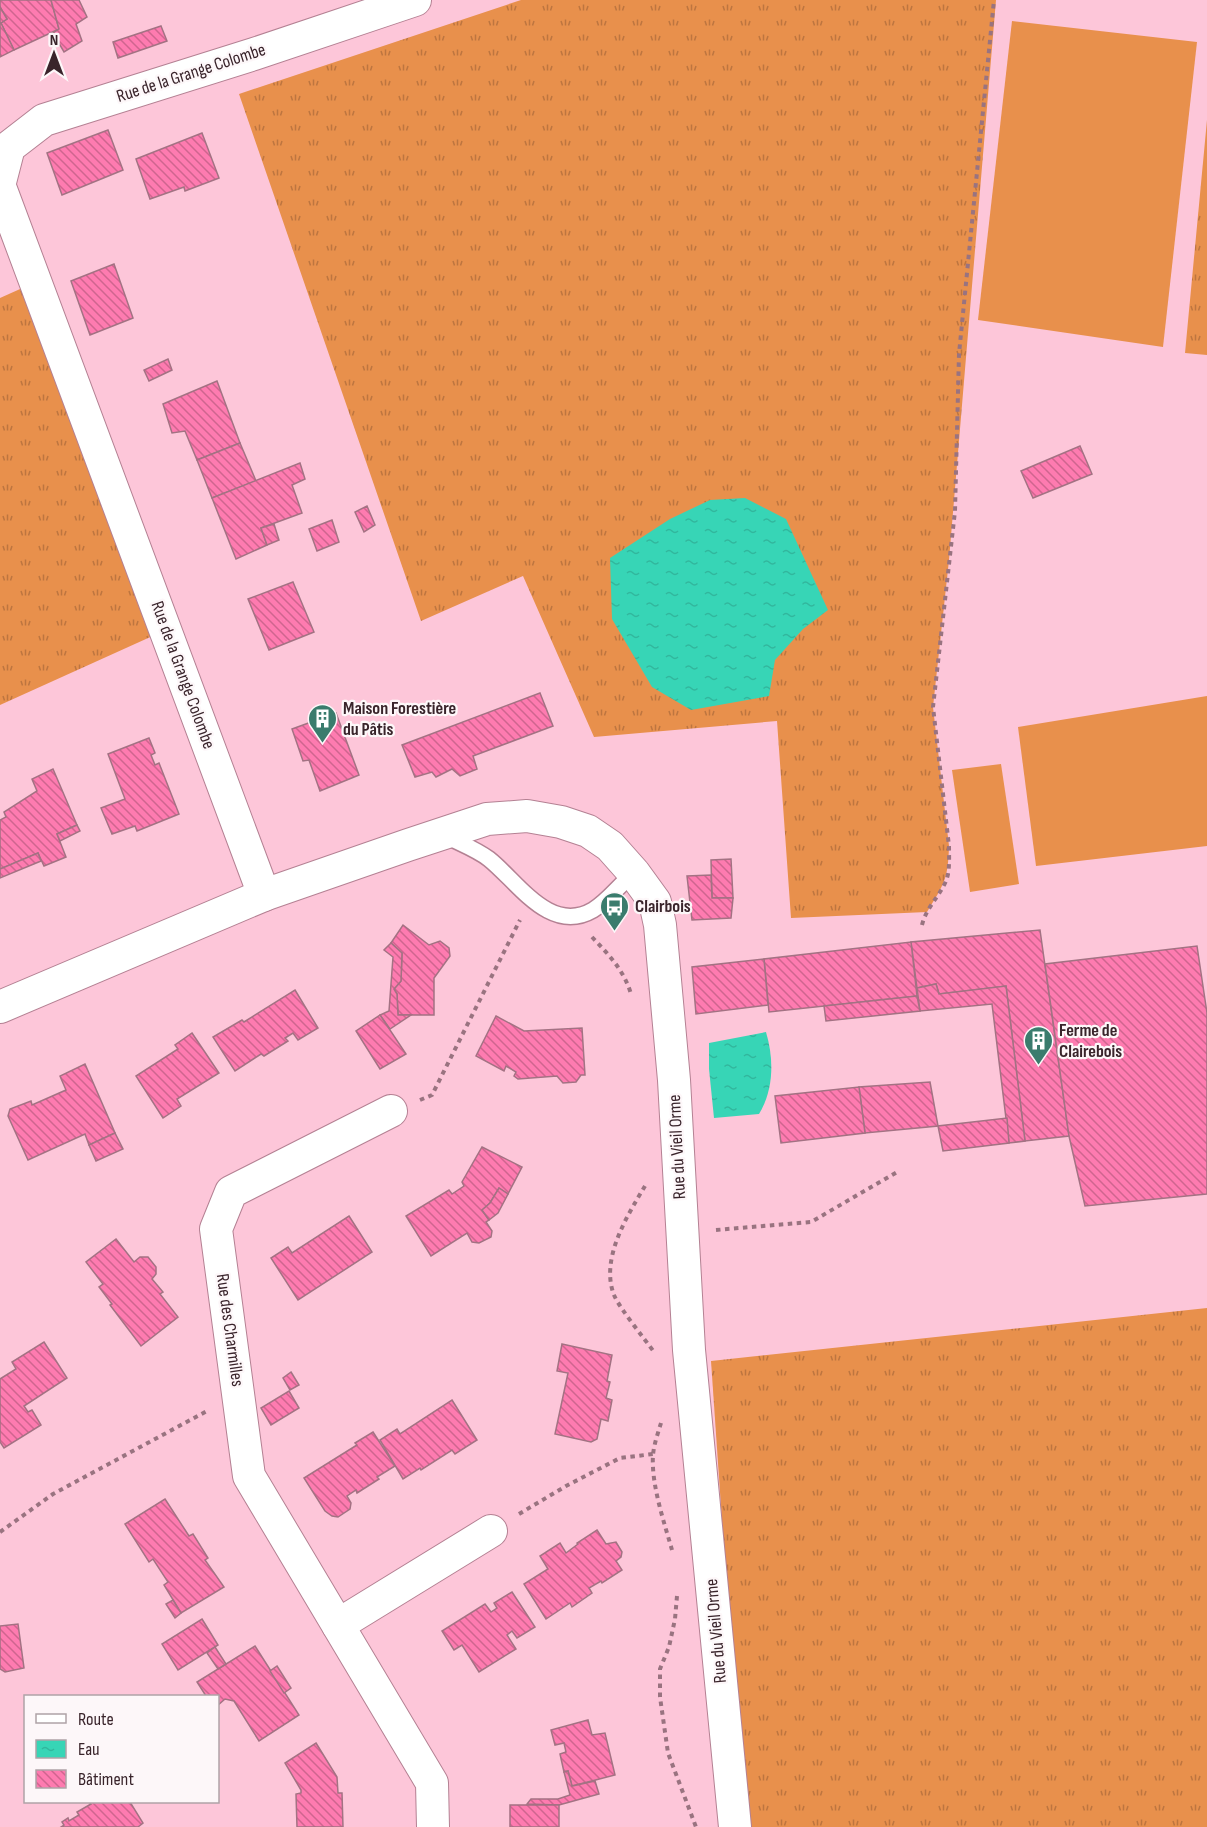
<svg xmlns="http://www.w3.org/2000/svg" width="1207" height="1827" font-family="'Sofia Sans Condensed',sans-serif">
  <style>
    .grass { fill: url(#grass-tufts) }
    .garden { fill: #e8904c }
    .water { fill: url(#water-ripples) }
    .building { fill: url(#building-back-hatch); stroke: #a37283; stroke-width: 1.5 }
    .lines { fill: none; stroke-linecap: round; stroke-linejoin: round }
    .lane-casing { stroke: #b48193; stroke-width: 18 }
    .street-casing { stroke: #b48193; stroke-width: 34 }
    .path { stroke: #997380; stroke-width: 4; stroke-dasharray: 4.5 4.5; stroke-linecap: butt }
    .lane { stroke: #fff; stroke-width: 15 }
    .street { stroke: #fff; stroke-width: 32 }
    .labels { text-anchor: middle; dominant-baseline: central; stroke-width: 4.5; stroke-linejoin: round; paint-order: stroke }
    .street-label { font-size: 18px; fill: #39242b; stroke: #fdf7f9 }
    .poi-label { font-size: 18px; font-weight: bold; fill: #39242b; stroke: #fdf7f9; text-anchor: start }
  </style>
  <defs>
    <pattern id="grass-tufts" width="24" height="20" patternUnits="userSpaceOnUse" patternTransform="scale(1.5)"><rect width="24" height="20" fill="#e8904c"/><path d="M3 7l-1-3M5 7V3M7 7l1-3M15 17l-1-3M17 17v-4M19 17l1-3" fill="none" stroke="#bd753f"/></pattern>
    <pattern id="water-ripples" width="26" height="14" patternUnits="userSpaceOnUse" patternTransform="scale(1.5)"><rect width="26" height="14" fill="#37d5b6"/><path d="M2 4q2-2 4 0t4 0M15 11q2-2 4 0t4 0" fill="none" stroke="#31b79d"/></pattern>
    <pattern id="building-back-hatch" width="6" height="6" patternUnits="userSpaceOnUse" patternTransform="scale(1.5)"><rect width="6" height="6" fill="#fe7bb0"/><path d="M-1 5l2 2M0 0l6 6M5-1l2 2" fill="none" stroke="#cf658f"/></pattern>
  </defs>
  <rect width="100%" height="100%" fill="#fdc6d9"/>
  <!-- grass -->
  <g class="grass">
    <path d="M521,0H996L949,560L933,707L949,846C948,880 944,884 927,912L791,918L777,721L594,737L523,576L421,621L239,94Z"/>
    <polygon points="1207,120 1207,355 1185,353"/>
    <polygon points="29,285 157,634 0,705 0,298"/>
    <polygon points="1207,1308 1207,1827 743,1827 711,1361"/>
  </g>
  <!-- garden -->
  <g class="garden">
    <polygon points="1012,21 1197,42 1163,347 978,320"/>
    <polygon points="1207,696 1207,846 1036,866 1018,727"/>
    <polygon points="1001,764 1019,884 970,892 952,770"/>
  </g>
  <!-- water -->
  <g class="water">
    <polygon points="745,498 786,519 828,610 803,629 775,660 769,696 691,710 652,687 612,619 610,558 670,519 710,500"/>
    <path d="M766,1032C774,1059 774,1089 759,1114L714,1118L709,1069V1043Z"/>
  </g>
  <!-- building -->
  <g class="building">
    <polygon points="0,0 51,0 59,29 14,50 1,23 7,19 0,7"/>
    <polygon points="51,0 79,0 87,17 76,24 82,41 64,52 53,33 59,29"/>
    <polygon points="0,7 7,19 1,23 14,50 0,57"/>
    <polygon points="161,26 167,41 118,58 113,42"/>
    <polygon points="108,130 123,170 62,195 47,153"/>
    <polygon points="202,133 219,178 185,191 184,187 150,199 136,159"/>
    <polygon points="114,264 133,318 90,335 71,281"/>
    <polygon points="168,359 172,370 149,381 144,370"/>
    <polygon points="217,381 240,443 197,460 185,431 172,433 163,404"/>
    <polygon points="240,443 256,481 212,498 197,460"/>
    <polygon points="1080,446 1092,474 1033,498 1021,471"/>
    <polygon points="300,463 305,479 292,485 302,513 261,528 267,545 236,559 212,498"/>
    <polygon points="367,506 375,525 364,532 355,512"/>
    <polygon points="332,520 339,542 317,551 309,529"/>
    <polygon points="274,524 279,540 267,545 261,528"/>
    <polygon points="293,582 314,632 269,650 248,599"/>
    <polygon points="540,693 553,726 473,756 477,769 460,776 452,769 436,777 432,772 415,777 402,745"/>
    <polygon points="336,713 359,775 320,791 309,760 303,761 292,729"/>
    <polygon points="149,738 155,753 151,755 155,765 159,763 179,814 137,831 135,826 112,834 101,808 125,799 108,754"/>
    <polygon points="53,769 77,825 57,834 66,857 44,866 38,853 0,869 0,820 6,817 4,812 37,791 32,779"/>
    <polygon points="77,825 80,831 60,841 57,834"/>
    <polygon points="38,853 41,861 0,878 0,869"/>
    <polygon points="731,859 733,898 712,898 711,860"/>
    <polygon points="711,875 712,898 733,898 731,918 692,920 687,876"/>
    <polygon points="403,925 429,945 440,941 449,948 450,956 434,978 434,1015 398,1015 397,994 394,989 401,981 402,953 391,943"/>
    <polygon points="1040,930 1069,1136 1025,1141 1006,986 939,994 936,984 917,988 911,942"/>
    <polygon points="911,942 917,996 769,1012 764,959"/>
    <polygon points="391,943 402,953 401,981 394,989 397,994 398,1015 411,1015 390,1029 380,1015 389,1011 393,957 384,950"/>
    <polygon points="1197,946 1207,1013 1207,1194 1085,1206 1069,1136 1045,964"/>
    <polygon points="764,959 768,1005 696,1014 692,967"/>
    <polygon points="936,984 939,994 1006,986 1025,1141 1009,1143 992,1004 920,1011 917,988"/>
    <polygon points="295,990 318,1028 298,1040 293,1033 285,1038 288,1041 264,1056 261,1054 235,1071 213,1037 242,1020 244,1022"/>
    <polygon points="917,996 920,1011 826,1021 824,1006"/>
    <polygon points="380,1015 406,1054 380,1069 356,1031"/>
    <polygon points="496,1016 524,1031 582,1028 585,1075 581,1075 576,1082 563,1083 557,1076 518,1079 514,1076 516,1072 506,1066 504,1071 476,1056"/>
    <polygon points="192,1033 219,1073 177,1099 181,1106 163,1118 136,1076 178,1049 175,1045"/>
    <polygon points="85,1064 115,1133 89,1145 85,1134 28,1160 8,1116 10,1109 31,1101 32,1105 66,1090 60,1076"/>
    <polygon points="930,1082 938,1126 865,1133 859,1087"/>
    <polygon points="859,1087 865,1133 781,1143 775,1096"/>
    <polygon points="1007,1118 1009,1143 943,1151 938,1126"/>
    <polygon points="115,1133 123,1149 96,1161 89,1145"/>
    <polygon points="482,1147 522,1167 508,1194 499,1188 490,1203 482,1210 489,1220 486,1222 492,1231 491,1237 479,1243 472,1242 467,1233 431,1256 406,1216 449,1190 452,1194 464,1186 462,1182"/>
    <polygon points="499,1188 508,1194 498,1213 489,1220 482,1210 490,1203"/>
    <polygon points="349,1216 372,1252 298,1300 271,1258 288,1247 292,1253"/>
    <polygon points="116,1239 134,1262 140,1257 148,1257 156,1267 156,1274 152,1279 163,1292 160,1294 178,1317 141,1346 110,1305 112,1304 99,1287 103,1284 86,1262"/>
    <polygon points="44,1342 67,1378 24,1406 28,1412 32,1410 41,1425 4,1448 0,1442 0,1379 16,1369 12,1362"/>
    <polygon points="562,1344 612,1355 607,1381 610,1382 606,1398 612,1400 608,1421 601,1419 597,1439 591,1442 555,1434 568,1373 557,1371"/>
    <polygon points="291,1372 299,1385 290,1390 283,1378"/>
    <polygon points="289,1391 299,1408 271,1425 261,1408"/>
    <polygon points="452,1400 477,1440 455,1454 452,1450 421,1470 420,1468 403,1479 380,1440 397,1429 400,1434"/>
    <polygon points="373,1432 395,1466 377,1477 379,1479 357,1493 356,1490 347,1496 351,1503 350,1509 338,1517 332,1516 325,1511 304,1478 357,1445 355,1443"/>
    <polygon points="165,1499 189,1536 193,1534 208,1558 205,1560 224,1587 181,1613 164,1585 168,1582 153,1559 149,1562 125,1524"/>
    <polygon points="597,1530 606,1544 616,1542 622,1552 621,1557 616,1561 622,1570 602,1583 601,1581 589,1588 592,1593 572,1607 570,1603 546,1619 524,1584 548,1569 540,1556 560,1543 566,1553 578,1544 577,1543"/>
    <polygon points="512,1592 535,1627 517,1638 512,1631 507,1635 516,1649 479,1672 462,1645 454,1650 442,1631 485,1604 491,1612 497,1608 494,1603"/>
    <polygon points="173,1600 181,1613 175,1618 166,1604"/>
    <polygon points="202,1619 218,1645 178,1670 162,1644"/>
    <polygon points="18,1624 24,1668 5,1672 0,1669 0,1626"/>
    <polygon points="255,1646 299,1715 259,1741 234,1701 225,1699 218,1705 218,1696 206,1696 197,1682"/>
    <polygon points="215,1647 226,1664 218,1669 207,1653"/>
    <polygon points="277,1666 291,1688 284,1693 270,1671"/>
    <polygon points="588,1720 592,1735 605,1733 615,1775 572,1786 568,1771 564,1772 560,1754 566,1752 564,1743 555,1745 551,1730"/>
    <polygon points="316,1743 337,1777 338,1793 342,1793 343,1827 297,1827 296,1794 301,1793 301,1790 285,1763"/>
    <polygon points="568,1771 572,1786 595,1781 599,1794 559,1805 527,1804 531,1799 558,1799 570,1795 564,1772"/>
    <polygon points="89,1802 130,1802 143,1823 138,1827 61,1827 64,1825 62,1822 68,1818 69,1821 79,1815 77,1812 91,1804"/>
    <rect x="510" y="1805" width="49" height="22"/>
  </g>
  <g class="lines">
    <defs>
      <path id="lane" d="M444,835C459,843 476,849 489,859C518,882 550,935 593,910C608,901 620,884 634,873"/>
      <g id="street">
        <polyline points="0,182 9,147 44,120 254,54 415,0"/>
        <polyline points="0,187 264,895"/>
        <polyline points="0,1007 264,895 408,845 487,819 527,816 561,822 588,831 610,846 634,873 655,902 660,925 674,1080 689,1350 735,1827"/>
        <polyline points="391,1111 231,1192 216,1229 249,1476 432,1783 433,1827"/>
        <polyline points="338,1625 491,1531"/>
      </g>
    </defs>
    <!-- lane casing -->
    <use href="#lane" class="lane-casing"/>
    <!-- street casing -->
    <use href="#street" class="street-casing"/>
    <!-- path -->
    <g class="path">
      <path d="M922,925C926,908 939,897 946,881C950,871 949,858 949,846L933,707L955,511L959,354L994,0"/>
      <path d="M592,937C608,954 624,970 631,994"/>
      <polyline points="420,1100 432,1095 520,920"/>
      <path d="M645,1186C627,1216 600,1259 614,1295C620,1309 644,1338 654,1352"/>
      <polyline points="716,1230 811,1222 899,1171"/>
      <path d="M661,1423C658,1433 654,1444 653,1455C651,1484 664,1522 672,1550"/>
      <polyline points="519,1514 566,1486 620,1458 653,1454"/>
      <polyline points="0,1532 53,1494 207,1411"/>
      <polyline points="677,1596 675,1619 669,1647 660,1669 660,1697 668,1753 696,1827"/>
    </g>
    <!-- lane -->
    <use href="#lane" class="lane"/>
    <!-- street -->
    <use href="#street" class="street"/>
  </g>
  <!-- icons -->
  <defs>
    <symbol id="building-pin" viewBox="-11 -11 22 30"><path d="M0 17L-7.5 6A9.5 9.5 0 1 1 7.5 6Z" fill="#3a7c6d" stroke="#fdf7f9"/><path d="M-4-6H4V6H1V3H-1V6H-4ZM-2.5-4.3h1.7v1.8h-1.7ZM.8-4.3h1.7v1.8H.8ZM-2.5-1h1.7V.8h-1.7ZM.8-1h1.7V.8H.8Z" fill="#fff"/></symbol>
    <symbol id="bus-pin" viewBox="-11 -11 22 30"><path d="M0 17L-7.5 6A9.5 9.5 0 1 1 7.5 6Z" fill="#3a7c6d" stroke="#fdf7f9"/><path d="M-5-6H5V4H4V6H2V4H-2V6H-4V4H-5ZM-3.5-4V0h7V-4ZM-3.5 1.2v1.5H-2V1.2ZM2 1.2v1.5H3.5V1.2Z" fill="#fff"/></symbol>
  </defs>
  <g fill-rule="evenodd">
    <use href="#building-pin" x="306" y="702" width="33" height="45"/>
    <use href="#bus-pin" x="598" y="890" width="33" height="45"/>
    <use href="#building-pin" x="1022" y="1024" width="33" height="45"/>
  </g>
  <g class="labels">
    <!-- street labels -->
    <g class="street-label">
      <text transform="translate(191 73) rotate(-18)">Rue de la Grange Colombe</text>
      <text transform="translate(183 675) rotate(70)">Rue de la Grange Colombe</text>
      <text transform="translate(677 1147) rotate(-93)">Rue du Vieil Orme</text>
      <text transform="translate(230 1330) rotate(82)">Rue des Charmilles</text>
      <text transform="translate(716 1631) rotate(-95)">Rue du Vieil Orme</text>
    </g>
    <!-- poi labels -->
    <g class="poi-label">
      <text x="343" y="708">Maison Forestière<tspan x="343" dy="21">du Pâtis</tspan></text>
      <text x="635" y="906">Clairbois</text>
      <text x="1059" y="1030">Ferme de<tspan x="1059" dy="21">Clairebois</tspan></text>
    </g>
  </g>
  <!-- legend -->
  <rect x="24" y="1695" width="195" height="108" fill="#fdf7f9" stroke="#afa3a7" stroke-width="1.5"/>
  <rect x="36" y="1714" width="30" height="9" fill="#ffffff" stroke="#afa3a7" stroke-width="1.5"/>
  <text x="78" y="1725" font-size="18" fill="#39242b">Route</text>
  <rect x="36" y="1740" width="30" height="18" fill="url(#water-ripples)" stroke="#afa3a7" stroke-width="1.5"/>
  <text x="78" y="1755" font-size="18" fill="#39242b">Eau</text>
  <rect x="36" y="1770" width="30" height="18" fill="url(#building-back-hatch)" stroke="#afa3a7" stroke-width="1.5"/>
  <text x="78" y="1785" font-size="18" fill="#39242b">Bâtiment</text>
  <!-- north arrow -->
  <g transform="translate(54 54)" stroke="#fdf7f9" stroke-width="4.5" paint-order="stroke">
  <path d="M0-4.5L10 22L0 15L-10 22Z" fill="#39242b"/>
  <text y="-9" font-size="16" font-weight="bold" text-anchor="middle" fill="#39242b">N</text>
  </g>
</svg>
